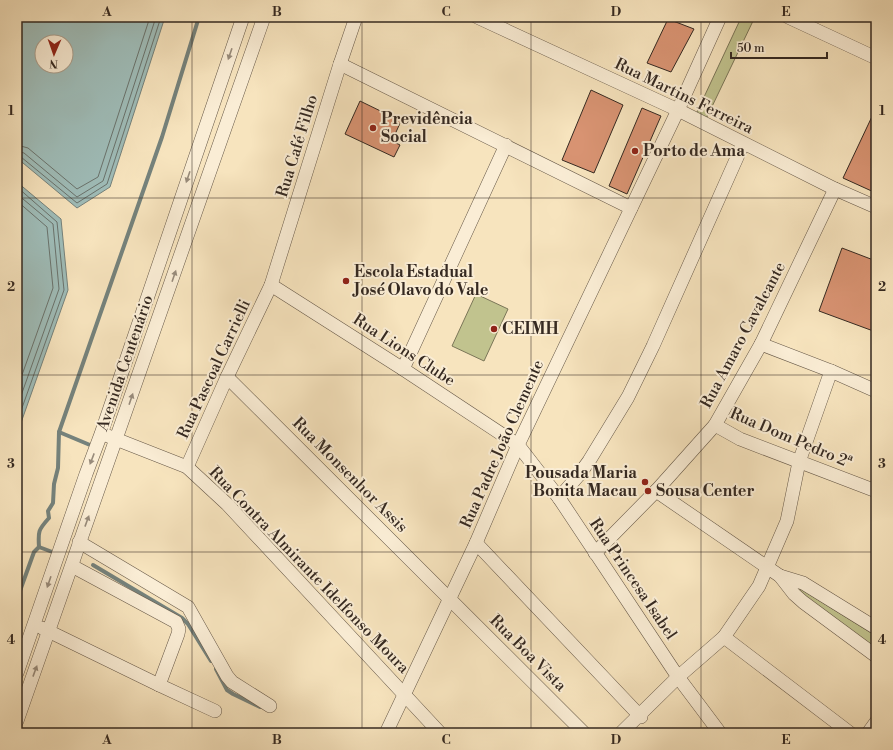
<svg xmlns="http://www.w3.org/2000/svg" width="893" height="750" font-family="'Libre Bodoni',serif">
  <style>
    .green { fill: #c1c38e; stroke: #7b7658 }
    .water { fill: #9fbdb9; stroke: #75827c; fill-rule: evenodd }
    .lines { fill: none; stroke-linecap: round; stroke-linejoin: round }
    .shore { stroke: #6a736d; stroke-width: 1 }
    .stream { stroke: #75827c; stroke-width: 4 }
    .building { fill: #d89372; stroke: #352921 }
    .minor-casing { stroke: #665848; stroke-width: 14 }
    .minor { stroke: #faedd5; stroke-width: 13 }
    .oneway { fill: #988b7b }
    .grid { fill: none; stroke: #352921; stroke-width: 1; stroke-opacity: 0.55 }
    .poi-dot { fill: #8f2418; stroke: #faedd5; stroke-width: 1.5 }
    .labels { text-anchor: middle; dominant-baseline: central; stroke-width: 4; stroke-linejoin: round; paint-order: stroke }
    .street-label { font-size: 16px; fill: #352921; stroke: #faedd5 }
    .poi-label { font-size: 16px; font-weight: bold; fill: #352921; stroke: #faedd5; text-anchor: start }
    .neatline { fill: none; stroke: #352921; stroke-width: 1.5 }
    .grid-label { font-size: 13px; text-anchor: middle; font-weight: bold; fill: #352921 }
  </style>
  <rect width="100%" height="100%" fill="#f7e4be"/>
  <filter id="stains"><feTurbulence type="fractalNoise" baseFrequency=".005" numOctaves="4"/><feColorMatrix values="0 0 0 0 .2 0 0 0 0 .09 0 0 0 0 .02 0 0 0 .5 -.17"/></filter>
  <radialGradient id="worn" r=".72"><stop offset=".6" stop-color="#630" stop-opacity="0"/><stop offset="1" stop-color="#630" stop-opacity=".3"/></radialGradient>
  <!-- green -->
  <g class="green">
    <polygon points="744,17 750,18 753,21 707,117 702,118 698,116 697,112 740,20"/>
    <polygon points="476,294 508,309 484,361 452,346"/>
    <polygon points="788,581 876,636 876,650 807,601"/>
  </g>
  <!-- water -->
  <g class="water">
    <path d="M17,17H165L110,187L77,208L17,158ZM42,42H66V66H42Z"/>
    <polygon points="17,182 61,219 68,290 17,434"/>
  </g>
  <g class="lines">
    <!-- shore -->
    <g class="shore">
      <polyline points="17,145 28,148 77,189 98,177 150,17"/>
      <polyline points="17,151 24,153 77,197 103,181 156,17"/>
      <polyline points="17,156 21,157 77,203 107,184 161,17"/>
      <polyline points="17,187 57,222 64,290 17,422"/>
      <polyline points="17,194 53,224 59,289 17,407"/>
      <polyline points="17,201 47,227 53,288 17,389"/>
    </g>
    <!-- stream -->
    <g class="stream">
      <polyline points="59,432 90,445"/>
      <polyline points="39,547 55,553"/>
      <polyline points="93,565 182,618 188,624 211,661"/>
      <path d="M17,599L34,552L39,547C38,532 38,530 49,518L48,511L53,503L54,484L58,468L59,432L162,137L199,17"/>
      <polyline points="216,669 227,690 233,694 260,707"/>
    </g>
  </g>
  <!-- building -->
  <g class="building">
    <polygon points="668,19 694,29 671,72 647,63"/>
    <polygon points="591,90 623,105 594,173 562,160"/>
    <polygon points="360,101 401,121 392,141 400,145 394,157 345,134"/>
    <polygon points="642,108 661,116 627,194 609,186"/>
    <polygon points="876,108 876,193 843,178"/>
    <polygon points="842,248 876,261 876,332 819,311"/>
  </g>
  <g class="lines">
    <defs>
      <g id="minor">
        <polyline points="477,17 678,110 835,189 876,207"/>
        <polyline points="788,17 876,58"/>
        <polyline points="340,64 631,208"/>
        <polyline points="271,285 403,369 518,445 559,498 678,677 720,733"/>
        <polyline points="761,344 831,371 876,391"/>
        <polyline points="403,369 506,145"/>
        <polyline points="227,377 584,733"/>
        <polyline points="715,425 740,439 876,491"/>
        <polyline points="108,436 187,467 227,504 440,733"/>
        <polyline points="187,467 227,377 271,285 340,64 356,17"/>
        <polyline points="656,491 780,576 794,594 803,602 876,656"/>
        <polyline points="559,498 578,476 589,461 628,397 653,346 743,144"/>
        <polyline points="79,542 188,607 227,676 232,682 270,706"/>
        <polyline points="476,543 641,717"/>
        <polyline points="595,553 656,491 715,425 761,344 835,189"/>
        <polyline points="72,566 176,622 179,629 178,634 159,685"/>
        <polyline points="780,576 803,583 876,628"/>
        <polyline points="42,628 159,685 215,711"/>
        <polyline points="724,637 850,733"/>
        <polyline points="17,673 86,474 101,434 243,17"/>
        <polyline points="17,721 264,17"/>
        <polyline points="386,733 476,543 518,445 678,110 720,17"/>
        <polyline points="621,733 678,677 724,637 759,586 787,521 799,462 831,371"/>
        <polyline points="868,733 876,722"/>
      </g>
    </defs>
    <!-- minor casing -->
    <use href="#minor" class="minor-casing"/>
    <!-- minor -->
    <use href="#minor" class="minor"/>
  </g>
  <!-- one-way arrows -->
  <defs><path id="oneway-solid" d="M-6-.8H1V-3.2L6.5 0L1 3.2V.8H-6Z"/></defs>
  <g class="oneway">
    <use href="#oneway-solid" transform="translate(230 54) rotate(109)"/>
    <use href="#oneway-solid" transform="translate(188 177) rotate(109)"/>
    <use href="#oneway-solid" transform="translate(174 276) rotate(-71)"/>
    <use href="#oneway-solid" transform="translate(131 399) rotate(-71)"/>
    <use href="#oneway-solid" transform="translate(92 459) rotate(111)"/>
    <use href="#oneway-solid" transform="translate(87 521) rotate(-70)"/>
    <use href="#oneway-solid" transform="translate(49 582) rotate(109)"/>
    <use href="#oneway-solid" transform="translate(35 671) rotate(-70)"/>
  </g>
  <!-- grid -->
  <path class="grid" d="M192,17V733M362,17V733M531,17V733M701,17V733M17,198H876M17,375H876M17,552H876"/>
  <!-- markers -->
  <g class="poi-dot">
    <circle cx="373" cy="128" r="4"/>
    <circle cx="635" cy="151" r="4"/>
    <circle cx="346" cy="281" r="4"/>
    <circle cx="494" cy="329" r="4"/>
    <circle cx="645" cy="482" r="4"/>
    <circle cx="648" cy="491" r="4"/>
  </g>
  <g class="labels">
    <!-- street labels -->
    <g class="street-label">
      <text transform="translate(684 96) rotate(26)">Rua Martins Ferreira</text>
      <text transform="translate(297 146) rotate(-73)">Rua Café Filho</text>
      <text transform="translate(743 335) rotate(-62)">Rua Amaro Cavalcante</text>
      <text transform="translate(404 350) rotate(33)">Rua Lions Clube</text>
      <text transform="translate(125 363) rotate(-71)">Avenida Centenário</text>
      <text transform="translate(214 369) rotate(-65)">Rua Pascoal Carrielli</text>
      <text transform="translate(791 438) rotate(23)">Rua Dom Pedro 2ª</text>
      <text transform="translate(502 444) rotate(-66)">Rua Padre João Clemente</text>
      <text transform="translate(350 475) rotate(45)">Rua Monsenhor Assis</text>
      <text transform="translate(309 570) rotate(46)">Rua Contra Almirante Idelfonso Moura</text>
      <text transform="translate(633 579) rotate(56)">Rua Princesa Isabel</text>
      <text transform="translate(528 653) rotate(45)">Rua Boa Vista</text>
    </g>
    <!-- poi labels -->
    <g class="poi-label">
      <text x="381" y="119">Previdência<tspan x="381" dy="18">Social</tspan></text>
      <text x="643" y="151">Porto de Ama</text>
      <text x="354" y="272">Escola Estadual<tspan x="354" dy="18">José Olavo do Vale</tspan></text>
      <text x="502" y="329">CEIMH</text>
      <text x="637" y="473" text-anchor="end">Pousada Maria<tspan x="637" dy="18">Bonita Macau</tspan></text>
      <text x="656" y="491">Sousa Center</text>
    </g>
  </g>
  <!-- margin -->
  <rect width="893" height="750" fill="none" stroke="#f7e4be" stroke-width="44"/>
  <!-- north arrow -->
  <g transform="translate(54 54) rotate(182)"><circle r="19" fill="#faedd5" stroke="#ab9f8d"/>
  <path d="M0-3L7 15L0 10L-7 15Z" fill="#8f2418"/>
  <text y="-6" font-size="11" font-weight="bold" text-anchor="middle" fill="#352921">N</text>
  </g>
  <!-- scale -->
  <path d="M731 52v6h96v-6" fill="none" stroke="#352921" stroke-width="2"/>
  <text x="737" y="52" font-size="12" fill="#352921" stroke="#faedd5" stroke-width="3" paint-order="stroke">50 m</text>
  <rect x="22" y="22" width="849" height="706" class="neatline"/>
  <g class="grid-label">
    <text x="107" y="16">A</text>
    <text x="277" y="16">B</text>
    <text x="446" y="16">C</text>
    <text x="616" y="16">D</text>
    <text x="786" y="16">E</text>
    <text x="11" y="115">1</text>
    <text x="882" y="115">1</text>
    <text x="11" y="291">2</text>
    <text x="882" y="291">2</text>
    <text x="11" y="468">3</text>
    <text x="882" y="468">3</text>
    <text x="11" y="644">4</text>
    <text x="882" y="644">4</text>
    <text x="107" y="744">A</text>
    <text x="277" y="744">B</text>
    <text x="446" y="744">C</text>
    <text x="616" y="744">D</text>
    <text x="786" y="744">E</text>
  </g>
  <rect width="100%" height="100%" filter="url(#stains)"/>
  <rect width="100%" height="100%" fill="url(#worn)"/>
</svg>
